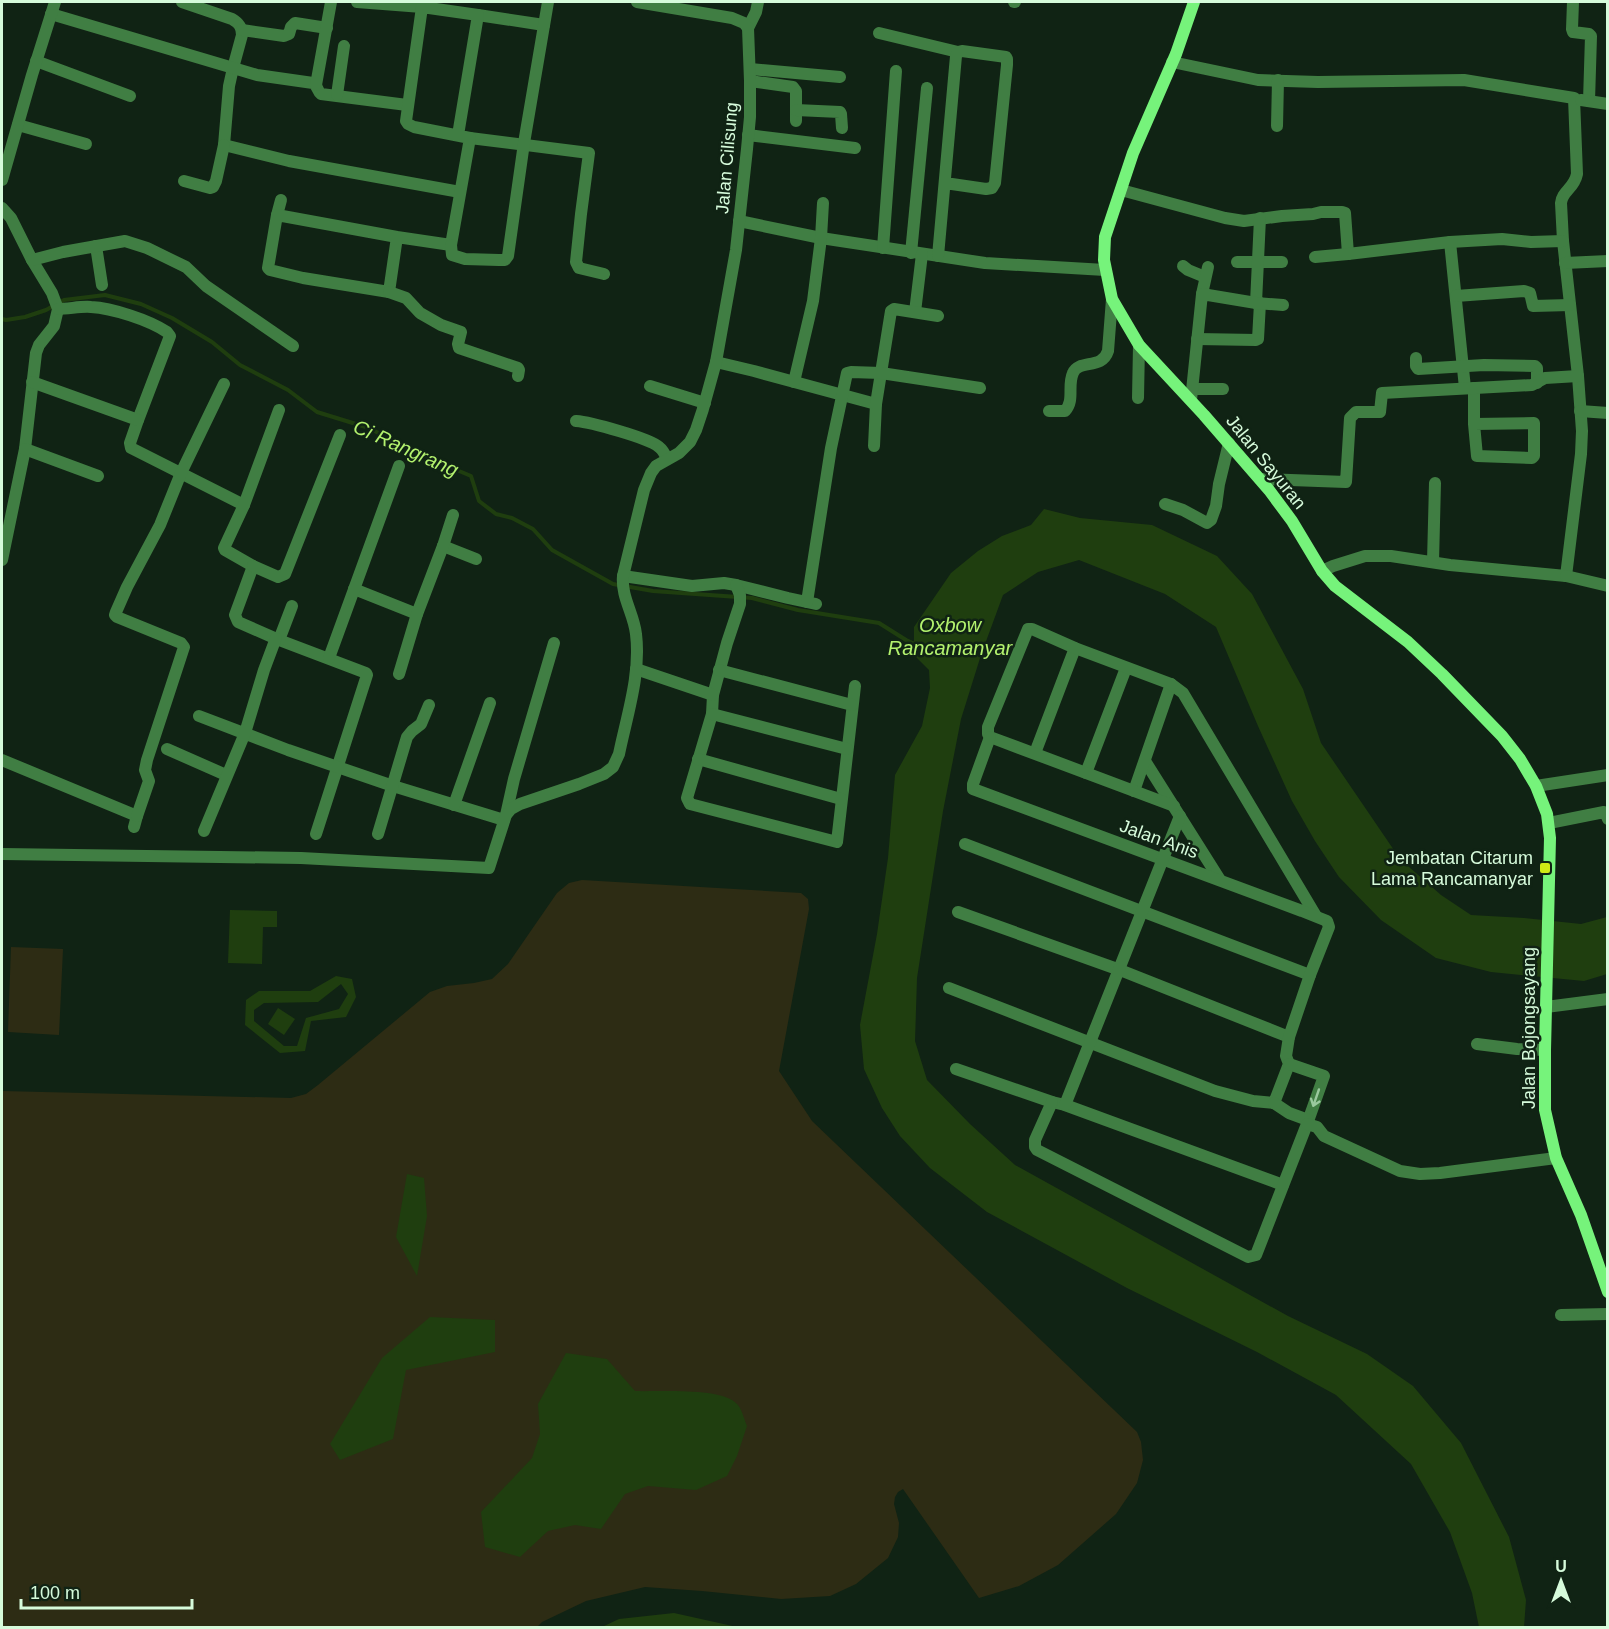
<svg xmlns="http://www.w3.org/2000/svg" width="1609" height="1629" font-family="Helvetica,sans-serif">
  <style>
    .green { fill: #2d2c14 }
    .water { fill: #1f3e0f; fill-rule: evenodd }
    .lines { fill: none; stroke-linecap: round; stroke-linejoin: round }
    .stream { stroke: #1f3e0f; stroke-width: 4 }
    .street { stroke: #407e43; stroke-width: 12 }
    .secondary { stroke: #76f37b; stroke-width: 12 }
    .oneway { stroke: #9ac99e }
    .poi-dot { fill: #d0e915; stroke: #102314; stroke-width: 2 }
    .labels { text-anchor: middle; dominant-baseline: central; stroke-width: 5; stroke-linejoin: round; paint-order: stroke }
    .street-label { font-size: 18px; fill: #d6fbdb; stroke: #102314 }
    .poi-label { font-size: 18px; fill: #d6fbdb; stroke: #102314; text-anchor: end }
    .water-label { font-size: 20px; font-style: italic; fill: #b3f26e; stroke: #102314 }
  </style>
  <rect width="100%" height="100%" fill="#102314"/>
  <!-- green -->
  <g class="green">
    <polygon points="582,880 801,893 808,899 809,909 779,1071 812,1121 1137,1432 1141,1442 1143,1460 1137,1483 1116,1514 1058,1565 1019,1586 979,1598 903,1489 898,1492 895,1497 894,1504 899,1523 898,1537 888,1558 856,1584 830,1596 781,1599 702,1591 645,1587 586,1601 542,1622 536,1628 2,1628 2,1091 291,1098 306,1094 318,1085 430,992 447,986 474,983 492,979 508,964 557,893 569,883"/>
    <polygon points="11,947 63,949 59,1035 8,1032"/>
  </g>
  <!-- water -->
  <g class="water">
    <polygon points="1044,509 1080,518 1152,525 1217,556 1252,594 1303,689 1321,743 1400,859 1441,895 1471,915 1524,918 1581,924 1607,917 1607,974 1584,981 1491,972 1436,958 1381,920 1339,877 1315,841 1292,801 1258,726 1216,627 1165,594 1079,560 1038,572 1003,595 981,655 961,719 943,811 917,978 915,1041 927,1080 970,1124 1015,1165 1288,1316 1367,1354 1413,1386 1461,1443 1509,1537 1526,1600 1524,1627 1479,1627 1472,1593 1450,1532 1411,1464 1336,1395 1257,1352 1127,1288 987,1212 930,1168 900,1136 882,1108 864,1069 860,1025 877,934 888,858 895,775 922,726 930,688 929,670 914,655 914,627 951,573 978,551 1002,536 1031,525"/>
    <polygon points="230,910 277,911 277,927 263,927 262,964 228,963"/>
    <path d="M336,976L352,979L356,997L346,1017L311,1021L305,1051L280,1053L245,1025L246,1000L259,991H310ZM341,984L348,994L339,1009L306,1018L297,1046H284L254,1021V1010L264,1003L318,1002Z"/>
    <polygon points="278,1008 295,1019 284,1035 268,1024"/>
    <polygon points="407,1174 424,1178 427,1216 417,1276 396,1237"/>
    <polygon points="430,1317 495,1320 495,1352 406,1370 393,1439 340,1460 330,1444 382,1358"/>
    <path d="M566,1353L607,1359L635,1391C658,1392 722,1387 737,1404C742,1409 744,1419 747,1426L737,1456L727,1476L696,1490L648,1486L625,1494L601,1529L575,1525L548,1531L520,1557L485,1547L481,1512L532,1458L540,1434L538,1404Z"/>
    <polygon points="674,1613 737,1627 602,1627 619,1619"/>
  </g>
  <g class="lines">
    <!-- stream -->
    <polyline class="stream" points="2,319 6,320 25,317 46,310 64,300 105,295 141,304 172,318 212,342 240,365 288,390 317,412 369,428 414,452 471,476 479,501 496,514 512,518 533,529 552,550 613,584 653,591 752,598 798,610 879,623 906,640 917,645"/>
    <!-- street -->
    <g class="street">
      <path d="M182,2L232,19C239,23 242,27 242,35L233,68L229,86L224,145L289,161L460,192"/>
      <polyline points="357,2 422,7"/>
      <polyline points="1014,2 1015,2"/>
      <polyline points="1573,2 1572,29 1573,32 1589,34 1591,36 1589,101"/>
      <path d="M51,14L257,75L313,83C318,86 317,91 321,94L407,105"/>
      <polyline points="478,15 544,25"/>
      <polyline points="748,28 756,12 758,2"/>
      <polyline points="242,30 284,36 289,34 291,27 295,23 327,28"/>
      <polyline points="879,33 958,52"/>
      <polyline points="36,61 130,96"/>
      <path d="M1172,62L1258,80L1318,82L1464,80L1574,98L1577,174C1574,189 1562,191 1561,203L1563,241L1578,376L1582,431L1581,454L1566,576L1450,565L1391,556H1365L1333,566L1322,571"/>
      <polyline points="750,69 840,77"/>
      <polyline points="750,81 793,87 796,91 796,121"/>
      <polyline points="316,85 331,2"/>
      <polyline points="337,95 344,46"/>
      <polyline points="1581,100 1608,104"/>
      <polyline points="796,110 840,112 841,114 842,128"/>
      <polyline points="18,125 86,144"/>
      <polyline points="1277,126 1278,80"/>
      <polyline points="748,135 855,148"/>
      <polyline points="470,138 589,153 581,214 576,262 579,268 604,274"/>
      <polyline points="2,180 32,75 55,2"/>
      <polyline points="184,181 210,188 213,187 216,181 224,145"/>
      <polyline points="1121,190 1225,218 1244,221 1282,216 1313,214 1321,212 1342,212 1345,213 1348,254"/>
      <polyline points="2,208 11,218 32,260 52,293 58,309 54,326 39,345 36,353 25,449 2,560"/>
      <polyline points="277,215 281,200"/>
      <polyline points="739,221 821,238 985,263 1105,270"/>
      <polyline points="397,237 277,215 268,268 270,270 303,278 389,292 397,237 451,245 470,138 414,127 408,124 406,121 422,7 478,15 458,135"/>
      <polyline points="1450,242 1465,388"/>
      <polyline points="451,245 452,255 465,259 499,260 505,260 508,256 524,143 548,2"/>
      <polyline points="96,246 102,285"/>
      <polyline points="883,248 896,71"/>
      <polyline points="911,253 927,88"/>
      <polyline points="938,256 956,56 958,52 962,51 1006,57 1007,59 1007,65 995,183 992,188 986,189 945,183"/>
      <polyline points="1315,257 1348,254 1450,242 1502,239 1531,242 1563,241"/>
      <polyline points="32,260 63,252 125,241 147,248 186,267 206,286 293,346"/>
      <polyline points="1237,262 1282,262"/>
      <polyline points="1565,263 1608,261"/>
      <polyline points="1183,266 1188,270 1205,277"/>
      <polyline points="389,292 406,298 420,313 441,325 461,332 458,344 459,348 518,368 519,370 518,376"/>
      <polyline points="1202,294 1208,267"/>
      <polyline points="1456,296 1524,291 1530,293 1533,306 1570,305"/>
      <polyline points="1256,303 1260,218"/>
      <path d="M58,309C69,309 81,306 91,307C112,308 149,320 167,332L170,336L138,420L130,443L131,448L244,505"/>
      <polyline points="915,312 922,254"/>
      <polyline points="1197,339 1256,340 1258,339 1260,303"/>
      <polyline points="1416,358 1416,366 1418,369 1484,365 1535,366 1537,368 1537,383"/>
      <polyline points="716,362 754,371 876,404"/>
      <polyline points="32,382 138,420"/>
      <polyline points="794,382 813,301 821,238 823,203"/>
      <polyline points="650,386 705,403"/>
      <polyline points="1474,388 1474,424 1534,423 1534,456 1532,458 1477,456 1474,424"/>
      <polyline points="1193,389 1223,389"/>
      <polyline points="1138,398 1139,345"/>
      <polyline points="1191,400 1202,294 1256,303 1283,305"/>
      <polyline points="279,410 244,505 224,548 225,550 253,566 235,615 238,622 279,640 366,673 367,675 316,834"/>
      <path d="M1049,411H1065C1075,400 1067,386 1073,373C1079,359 1102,370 1108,351L1112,299"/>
      <polyline points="1580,411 1608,413"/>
      <path d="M576,421C590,422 649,438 659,447C663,450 665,454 667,459"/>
      <polyline points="874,446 876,404 891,311 894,309 938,316"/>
      <polyline points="25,449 98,476"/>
      <polyline points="1260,479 1346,482 1350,418 1356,412 1380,412 1382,393 1532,385 1545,378 1578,376"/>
      <polyline points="1165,504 1183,510 1207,523 1211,520 1216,506 1219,484 1229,443"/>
      <polyline points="443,546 476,559"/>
      <polyline points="1433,562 1435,483"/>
      <polyline points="253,566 278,577 285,574 340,435"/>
      <polyline points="623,576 692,586 724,583 736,585 788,598 816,604"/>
      <polyline points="1566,576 1608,586"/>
      <polyline points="736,585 740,595 740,604 727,643 713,695 712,714 687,798 690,804 837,842 855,686"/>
      <polyline points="354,589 417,614"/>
      <polyline points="807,602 831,448 847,373 851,372 881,373 980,388"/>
      <polyline points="279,640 292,606"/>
      <polyline points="329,658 399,466"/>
      <polyline points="636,669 713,695"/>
      <polyline points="719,670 852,705"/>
      <polyline points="399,674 417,614 443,546 453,515"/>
      <polyline points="712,714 847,749"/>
      <polyline points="199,716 288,750 393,786 504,820"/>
      <polyline points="167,749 226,775"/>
      <polyline points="1035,753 1075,648"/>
      <polyline points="698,759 841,799"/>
      <polyline points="2,760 137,816 134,827"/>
      <polyline points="1145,761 1220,880"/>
      <polyline points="1086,773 1126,668"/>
      <polyline points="1536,786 1608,775"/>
      <polyline points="1134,791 1171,684"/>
      <polyline points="454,805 490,703"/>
      <polyline points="1174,806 990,737 988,734 988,727 1028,629 1032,629 1075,648 1171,684 1183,693 1316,916"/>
      <polyline points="506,815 514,779 554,643"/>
      <polyline points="137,816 149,781 145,770 147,760 184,647 181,643 117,617 115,615 116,612 127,587 160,525 181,473 224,384"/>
      <polyline points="1549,823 1604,812 1606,814 1608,819"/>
      <polyline points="204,831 245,733 264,670 276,638"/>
      <polyline points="378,834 407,737 412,731 421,724 429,705"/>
      <polyline points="965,844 1310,975"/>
      <path d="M2,854L301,858L489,868L506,815L511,809L520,804L579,784L604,774L613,767L619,754C627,715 641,674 636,634C634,614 621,597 623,576L644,490L651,473L656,466L679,453L690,442L696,430L703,409L716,362L736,250L747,149L750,117V81L748,28L744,23L732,18L637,2"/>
      <polyline points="958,912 1120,970 1289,1037"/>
      <polyline points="949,988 1215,1091 1253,1101 1274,1103 1289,1064 1286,1056 1289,1037 1310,975 1329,927 1327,921 1302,911 973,789 973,784 990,737"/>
      <polyline points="1546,1007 1608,999"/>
      <polyline points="1477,1044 1517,1049 1545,1050"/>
      <polyline points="956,1069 1052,1102 1065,1105 1283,1185"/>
      <polyline points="1052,1102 1035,1140 1035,1147 1037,1150 1248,1257 1256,1255 1307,1124 1324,1076 1289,1064"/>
      <polyline points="1274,1103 1289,1113 1308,1120"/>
      <polyline points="1065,1105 1180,816"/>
      <polyline points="1307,1124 1317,1127 1324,1136 1400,1171 1420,1174 1440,1173 1556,1158"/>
      <polyline points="1561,1315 1608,1314"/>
    </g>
    <!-- secondary -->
    <polyline class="secondary" points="1194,2 1176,54 1133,153 1105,237 1104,260 1112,299 1139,345 1204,415 1269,490 1292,521 1322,571 1335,586 1408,642 1442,674 1502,736 1520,759 1536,786 1547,814 1550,838 1545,1050 1545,1110 1556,1158 1581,1215 1608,1292"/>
  </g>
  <!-- one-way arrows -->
  <defs><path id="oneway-shaft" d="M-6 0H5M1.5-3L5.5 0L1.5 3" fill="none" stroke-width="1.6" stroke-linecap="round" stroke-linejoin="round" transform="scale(1.5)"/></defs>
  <use class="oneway" href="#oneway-shaft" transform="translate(1316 1098) rotate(109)"/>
  <!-- markers -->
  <rect class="poi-dot" x="1539" y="862" width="12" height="12" rx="3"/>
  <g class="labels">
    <!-- street labels -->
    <g class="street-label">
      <text transform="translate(727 158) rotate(-85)">Jalan Cilisung</text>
      <text transform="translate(1266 462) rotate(51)">Jalan Sayuran</text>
      <text transform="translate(1159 839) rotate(20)">Jalan Anis</text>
      <text transform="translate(1529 1028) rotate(-90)">Jalan Bojongsayang</text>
    </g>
    <!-- poi labels -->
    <g class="poi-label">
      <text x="1533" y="858">Jembatan Citarum<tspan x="1533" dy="21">Lama Rancamanyar</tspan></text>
    </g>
    <!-- water labels -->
    <g class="water-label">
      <text transform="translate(406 448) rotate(24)">Ci Rangrang</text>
      <text x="950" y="625">Oxbow<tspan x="950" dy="23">Rancamanyar</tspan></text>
    </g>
  </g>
  <!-- border -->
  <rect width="1609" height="1629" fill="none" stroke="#d6fbdb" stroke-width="6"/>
  <!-- north arrow -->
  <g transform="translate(1561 1581)" stroke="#102314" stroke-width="4.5" paint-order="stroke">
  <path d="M0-4.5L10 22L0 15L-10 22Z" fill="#d6fbdb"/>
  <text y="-9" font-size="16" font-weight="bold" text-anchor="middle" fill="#d6fbdb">U</text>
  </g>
  <!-- scale -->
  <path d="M21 1599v9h171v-9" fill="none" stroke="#d6fbdb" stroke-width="3"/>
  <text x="30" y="1599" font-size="18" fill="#d6fbdb" stroke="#102314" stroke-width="4.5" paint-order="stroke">100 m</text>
</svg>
